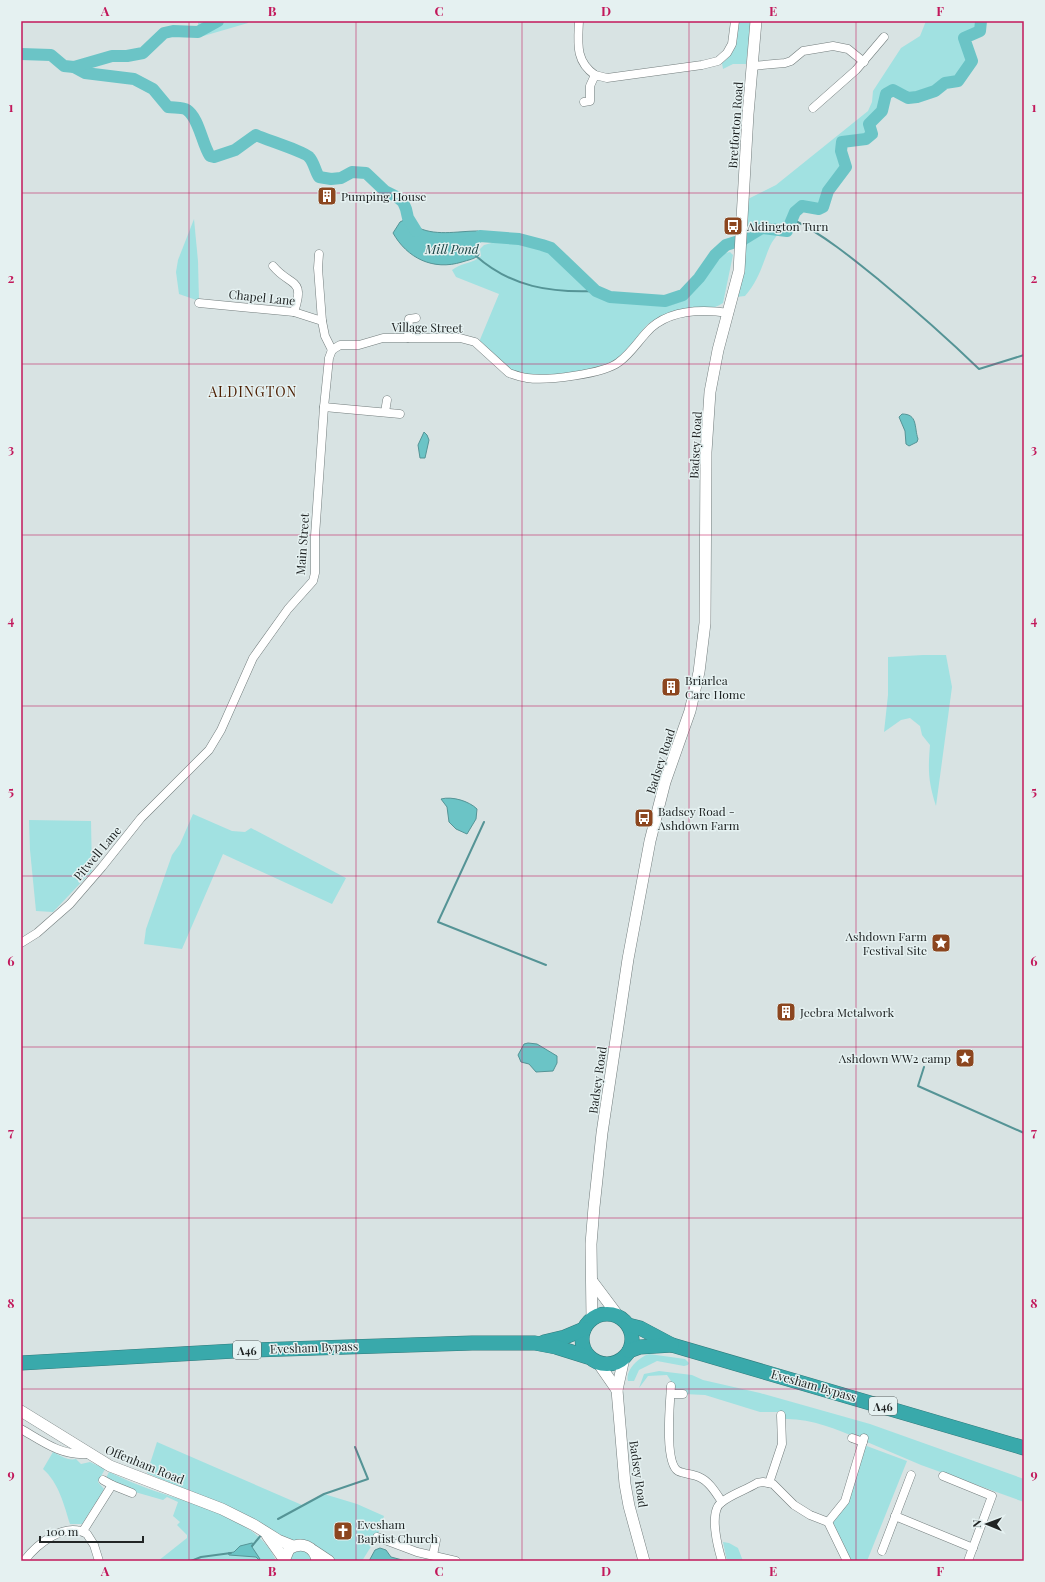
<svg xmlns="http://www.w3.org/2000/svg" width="1045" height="1582" font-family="'Playfair Display',serif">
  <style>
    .green { fill: #a1e1e1 }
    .water { fill: #6bc4c6; stroke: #559496 }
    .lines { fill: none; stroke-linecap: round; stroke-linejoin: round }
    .stream { stroke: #559496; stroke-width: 2 }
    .river { stroke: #6bc4c6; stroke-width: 12 }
    .street-casing { stroke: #737d7d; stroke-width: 9 }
    .secondary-casing { stroke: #737d7d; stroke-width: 12 }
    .highway-casing { stroke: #317b7c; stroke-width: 15 }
    .street { stroke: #fff; stroke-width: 8 }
    .secondary { stroke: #fff; stroke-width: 11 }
    .highway { stroke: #39a9ab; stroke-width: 14 }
    .grid { fill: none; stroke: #c2185b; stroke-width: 1; stroke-opacity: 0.55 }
    .labels { text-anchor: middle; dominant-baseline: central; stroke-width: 3; stroke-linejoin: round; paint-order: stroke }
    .shield { fill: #e5f1f1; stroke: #5c6262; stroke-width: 1 }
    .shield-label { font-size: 11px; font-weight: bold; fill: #212525 }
    .street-label { font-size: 12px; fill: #212525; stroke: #e5f1f1 }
    .poi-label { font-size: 12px; fill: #212525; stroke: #e5f1f1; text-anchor: start }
    .water-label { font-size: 13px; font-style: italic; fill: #1b4545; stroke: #e5f1f1 }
    .quarter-label { font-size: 14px; letter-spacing: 1px; fill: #4f2105; stroke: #e5f1f1 }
    .neatline { fill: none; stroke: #c2185b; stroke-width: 1.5 }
    .grid-label { font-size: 13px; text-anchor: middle; font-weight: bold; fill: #c2185b }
  </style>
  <rect width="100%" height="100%" fill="#d8e3e3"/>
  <!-- green -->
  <g class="green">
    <polygon points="198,21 249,21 248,23 200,37 195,34 198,29"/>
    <path d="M739,21H751L746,64H733L723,69L722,63C738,52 737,39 739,21Z"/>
    <path d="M926,21H981L980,31L964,38L972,61L958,81L945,83L935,91L917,97L908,98L893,90L887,94L882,111L869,124L872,134L866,139L842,142L841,151L846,167L828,191L823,207L819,209L802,206L795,212L787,231H780C777,236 772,241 770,246C762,265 759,280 745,296L736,297L748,199L776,185L868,111L872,102L873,91L901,48L920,36Z"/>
    <polygon points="194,219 198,261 199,301 179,294 176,272 178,260"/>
    <path d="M495,242L517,244L548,252L561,265L578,275L596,291L610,297L665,301L683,295L699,278L715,255L730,252L733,255L723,303C703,316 677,308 656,319C640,326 636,345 623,355C602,371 550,380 523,374C506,370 491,354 479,342L499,294L456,277L452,270C461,263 474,263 481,256L480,249L484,245Z"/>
    <path d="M923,655H946L952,687L936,806C928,781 928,770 930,745L922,735L920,726L910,718L901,720L884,732L888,695V657Z"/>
    <polygon points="193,814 232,831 245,832 251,828 346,878 332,904 223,854 182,949 144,944 146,929 172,855 180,844"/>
    <polygon points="29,820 91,821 92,871 53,912 36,911 30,850"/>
    <path d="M649,1354L685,1359L689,1363L688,1365L684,1366L657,1361L639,1370L634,1381H628C625,1370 639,1357 649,1354Z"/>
    <path d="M659,1371L692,1375L703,1380L760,1393L870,1424L1024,1479V1502L921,1465L867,1442L868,1437L861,1435L860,1439C837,1429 809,1418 784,1419L783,1412H760L705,1395L684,1394L674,1391L671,1381L667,1375L648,1376L639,1388L644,1374Z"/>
    <path d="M157,1442L302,1505L324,1494L357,1504L384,1516L377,1537L362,1561C354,1561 345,1562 337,1561C321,1558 308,1539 291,1541L219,1504L147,1473Z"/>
    <polygon points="864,1445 907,1461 867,1561 851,1561 831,1522 839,1512"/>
    <path d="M53,1452C61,1456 68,1461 76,1459L81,1464L90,1462L105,1469L98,1482L104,1489L102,1493L82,1524H70C64,1505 59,1483 43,1469Z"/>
    <path d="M109,1472C122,1478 135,1484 149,1489C188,1503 260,1518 276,1561H158L187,1538V1535L177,1525L180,1522L173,1516L178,1502L167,1497L163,1500L135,1492L106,1478Z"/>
    <polygon points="723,1542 729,1543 738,1548 743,1561 727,1561"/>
    <polygon points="295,1549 308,1550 313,1561 287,1561"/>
  </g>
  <!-- water -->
  <g class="water">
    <path d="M408,218L414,219L415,226C434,237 457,231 478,231L481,241L477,245L479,255C475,259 468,260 462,262C433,271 407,258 393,233L400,222Z"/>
    <path d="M902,414C918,414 914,427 918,439L917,442L909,446L906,444L905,431L899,417Z"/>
    <polygon points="424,432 427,435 429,440 425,458 420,458 418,445"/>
    <path d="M441,799C452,796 469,801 477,809L476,819L467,834L456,829L449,822L447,807Z"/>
    <polygon points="528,1043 537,1044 557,1056 557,1063 553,1071 536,1072 529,1064 521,1062 518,1055 524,1044"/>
    <polygon points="252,1543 254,1544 252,1547 260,1559 259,1560 256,1557 229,1555 228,1553 234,1552 240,1546"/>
    <polygon points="380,1548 386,1550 391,1557 406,1561 369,1561 375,1550"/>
  </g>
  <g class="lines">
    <!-- stream -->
    <g class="stream">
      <path d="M792,219C824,235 852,258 879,280C914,309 947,338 979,369L1024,355"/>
      <path d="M476,256C511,287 551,293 596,291"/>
      <polyline points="484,822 438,922 546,965"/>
      <polyline points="924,1067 918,1086 1024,1133"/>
      <polyline points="278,1519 324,1494 368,1479 355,1447"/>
      <polyline points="252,1546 262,1534"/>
      <polyline points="191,1561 201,1557 231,1553"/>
    </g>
    <!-- river -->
    <g class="river">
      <path d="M21,54L51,55L64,66L74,67L85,73L134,79L153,89L168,107C174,108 183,107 187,110C199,118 202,144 210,156L214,157L235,150L256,135C264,139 305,152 309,157C314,162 315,171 319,177L331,179L341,178L352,172L366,173L385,191L397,197L403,202L406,209L408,218L416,231"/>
      <polyline points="74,67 112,56 127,56 143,53 164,33 173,31 198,32 218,21"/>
      <polyline points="467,244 480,236 519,239 542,245 551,248 596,291 610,297 665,301 683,295 699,278 715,255 726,245 742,240 762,228 787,231 795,212 802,206 819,209 823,207 828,191 846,167 841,151 842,142 866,139 872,134 869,124 882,111 886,94 893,90 908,98 917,97 935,91 945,83 958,81 972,61 964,38 980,31 981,21"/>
    </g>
    <defs>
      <g id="street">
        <path d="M579,21C578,43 575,61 595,75"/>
        <polyline points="752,66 785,63 791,61 803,51 833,46 848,49 864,62"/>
        <polyline points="584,102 590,101 590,86 595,75 607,78 702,65 718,61 727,53 732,44 735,21"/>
        <polyline points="813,108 856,70 884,37"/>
        <polyline points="319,254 318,268 322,321 325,336 332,350"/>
        <path d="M273,266C290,287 306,277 294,312"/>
        <polyline points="199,303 294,312 322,321"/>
        <polyline points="408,338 409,319 416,318"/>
        <path d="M332,350L340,345H359L383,338H460L475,342L509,373C515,375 520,377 527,378C546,381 604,374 619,362C630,354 637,343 646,333C666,310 701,309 729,313"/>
        <polyline points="324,407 400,414"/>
        <polyline points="385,412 387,400"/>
        <polyline points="21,943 37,933 70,904 102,867 141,818 209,750 221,730 253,658 288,609 313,581 315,573 315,536 324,407 329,358 332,350"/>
        <path d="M671,1386C670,1403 664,1462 678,1471C684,1474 693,1474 699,1477C709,1481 716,1493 722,1502"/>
        <polyline points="671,1394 683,1394"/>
        <path d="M21,1429C42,1441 61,1456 87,1454"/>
        <polyline points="852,1438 863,1442"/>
        <polyline points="943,1476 992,1496 968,1561"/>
        <polyline points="769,1483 782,1444 781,1415"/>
        <polyline points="112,1485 132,1493"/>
        <polyline points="895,1516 973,1548"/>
        <polyline points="828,1522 845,1501 864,1438"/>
        <polyline points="83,1531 112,1485 103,1480"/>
        <polyline points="377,1537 417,1552 456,1561"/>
        <polyline points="882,1551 911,1475"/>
        <polyline points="433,1555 436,1540"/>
        <path d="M24,1561C37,1544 65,1521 87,1534L94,1545L99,1561"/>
        <path d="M722,1561C718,1548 708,1511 722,1502C732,1494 746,1490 757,1483L763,1482L773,1484L794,1505L810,1515L828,1522L847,1561"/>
      </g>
      <g id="secondary">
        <polyline points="592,1281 619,1317"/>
        <polyline points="592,1319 591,1244 594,1207 602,1133 628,959 650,841 665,782 690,711 699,672 705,623 706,452 710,392 718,350 739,271 748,114 756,21"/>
        <polyline points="624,1358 617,1390 625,1484 629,1506 644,1561"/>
        <polyline points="599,1364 617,1390"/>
        <polyline points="21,1411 110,1466 222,1509 254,1525 278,1540 293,1546"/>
        <polyline points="267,1535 284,1559"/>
        <polyline points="314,1551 329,1561"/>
        <path d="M284,1561L289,1549C301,1541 315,1546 317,1561"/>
      </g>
      <g id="highway">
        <circle cx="607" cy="1339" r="25"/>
        <polyline points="628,1325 640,1328 672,1345 1024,1448"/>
        <polyline points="544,1342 565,1337 584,1329"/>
        <polyline points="629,1351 640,1347 672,1345"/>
        <polyline points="21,1363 252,1350 472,1343 535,1343 556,1347 588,1357"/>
      </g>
    </defs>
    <!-- street casing -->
    <use href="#street" class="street-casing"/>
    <!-- secondary casing -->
    <use href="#secondary" class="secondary-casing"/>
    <!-- highway casing -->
    <use href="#highway" class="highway-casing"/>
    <!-- street -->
    <use href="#street" class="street"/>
    <!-- secondary -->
    <use href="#secondary" class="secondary"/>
    <!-- highway -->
    <use href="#highway" class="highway"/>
  </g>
  <!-- grid -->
  <path class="grid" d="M189,21V1561M356,21V1561M522,21V1561M689,21V1561M856,21V1561M21,193H1024M21,364H1024M21,535H1024M21,706H1024M21,876H1024M21,1047H1024M21,1218H1024M21,1389H1024"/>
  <!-- icons -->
  <defs>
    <symbol id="building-square" viewBox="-11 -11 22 22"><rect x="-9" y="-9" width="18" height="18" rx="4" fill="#8c461f" stroke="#e5f1f1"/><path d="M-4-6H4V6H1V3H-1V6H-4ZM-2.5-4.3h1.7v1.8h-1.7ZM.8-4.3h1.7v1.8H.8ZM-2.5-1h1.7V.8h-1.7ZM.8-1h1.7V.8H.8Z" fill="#fff"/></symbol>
    <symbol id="bus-square" viewBox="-11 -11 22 22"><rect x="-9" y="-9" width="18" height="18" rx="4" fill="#8c461f" stroke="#e5f1f1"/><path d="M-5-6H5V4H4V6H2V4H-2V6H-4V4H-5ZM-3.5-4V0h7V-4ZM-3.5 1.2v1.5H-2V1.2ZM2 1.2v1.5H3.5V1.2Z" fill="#fff"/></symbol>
    <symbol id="sight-square" viewBox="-11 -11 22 22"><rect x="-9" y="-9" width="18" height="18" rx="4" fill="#8c461f" stroke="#e5f1f1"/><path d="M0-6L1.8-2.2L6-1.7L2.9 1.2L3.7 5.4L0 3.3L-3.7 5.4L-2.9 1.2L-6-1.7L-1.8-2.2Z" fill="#fff"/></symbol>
    <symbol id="church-square" viewBox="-11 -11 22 22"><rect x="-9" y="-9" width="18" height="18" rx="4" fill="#8c461f" stroke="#e5f1f1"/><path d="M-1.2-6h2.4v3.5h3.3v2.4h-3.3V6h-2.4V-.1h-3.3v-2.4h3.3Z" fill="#fff"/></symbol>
  </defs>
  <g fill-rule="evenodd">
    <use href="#building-square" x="316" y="185" width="22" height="22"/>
    <use href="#bus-square" x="722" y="215" width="22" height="22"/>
    <use href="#building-square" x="660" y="676" width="22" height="22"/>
    <use href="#bus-square" x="633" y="807" width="22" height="22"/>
    <use href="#sight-square" x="930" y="932" width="22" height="22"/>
    <use href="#building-square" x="775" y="1001" width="22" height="22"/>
    <use href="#sight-square" x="954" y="1047" width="22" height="22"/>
    <use href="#church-square" x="332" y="1520" width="22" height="22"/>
  </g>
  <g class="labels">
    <!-- shield labels -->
    <g class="shield">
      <rect x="233" y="1341" width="28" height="18" rx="3"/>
      <rect x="869" y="1397" width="28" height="18" rx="3"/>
    </g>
    <g class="shield-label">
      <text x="247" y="1350">A46</text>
      <text x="883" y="1406">A46</text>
    </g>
    <!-- street labels -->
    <g class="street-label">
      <text transform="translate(735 125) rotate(-86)">Bretforton Road</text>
      <text transform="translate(262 297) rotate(6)">Chapel Lane</text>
      <text transform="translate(427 327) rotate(1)">Village Street</text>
      <text transform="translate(695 445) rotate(-87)">Badsey Road</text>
      <text transform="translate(302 544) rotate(-86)">Main Street</text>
      <text transform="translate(660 761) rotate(-72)">Badsey Road</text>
      <text transform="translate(97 853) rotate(-50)">Pitwell Lane</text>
      <text transform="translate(597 1080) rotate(-82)">Badsey Road</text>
      <text transform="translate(314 1347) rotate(-2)">Evesham Bypass</text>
      <text transform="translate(814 1385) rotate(16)">Evesham Bypass</text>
      <text transform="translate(145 1464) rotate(22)">Offenham Road</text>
      <text transform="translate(639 1474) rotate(82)">Badsey Road</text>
    </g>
    <!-- poi labels -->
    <g class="poi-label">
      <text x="341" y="196">Pumping House</text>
      <text x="747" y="226">Aldington Turn</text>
      <text x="685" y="680">Briarlea<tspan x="685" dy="14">Care Home</tspan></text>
      <text x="658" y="811">Badsey Road -<tspan x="658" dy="14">Ashdown Farm</tspan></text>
      <text x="927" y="936" text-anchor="end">Ashdown Farm<tspan x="927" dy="14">Festival Site</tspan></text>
      <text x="800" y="1012">Jeebra Metalwork</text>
      <text x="951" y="1058" text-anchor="end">Ashdown WW2 camp</text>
      <text x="357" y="1524">Evesham<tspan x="357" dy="14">Baptist Church</tspan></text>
    </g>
    <!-- water labels -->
    <g class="water-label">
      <text x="452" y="248">Mill Pond</text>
    </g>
    <!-- quarter labels -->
    <g class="quarter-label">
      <text x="253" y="391">ALDINGTON</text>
    </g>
  </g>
  <!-- border -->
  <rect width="1045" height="1582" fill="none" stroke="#e5f1f1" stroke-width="44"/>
  <!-- north arrow -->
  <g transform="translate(987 1524) rotate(271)" stroke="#e5f1f1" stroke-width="3" paint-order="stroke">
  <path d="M0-3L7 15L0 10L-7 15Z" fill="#212525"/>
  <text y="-6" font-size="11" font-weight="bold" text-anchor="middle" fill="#212525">N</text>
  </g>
  <!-- scale -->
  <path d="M40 1536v6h103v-6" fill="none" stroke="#212525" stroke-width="2"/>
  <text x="46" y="1536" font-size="12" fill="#212525" stroke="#e5f1f1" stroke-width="3" paint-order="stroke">100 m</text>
  <rect x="22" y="22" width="1001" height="1538" class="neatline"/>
  <g class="grid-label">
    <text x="105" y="16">A</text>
    <text x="272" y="16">B</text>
    <text x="439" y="16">C</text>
    <text x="606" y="16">D</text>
    <text x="773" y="16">E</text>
    <text x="940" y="16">F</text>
    <text x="11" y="112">1</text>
    <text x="1034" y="112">1</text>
    <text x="11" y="283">2</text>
    <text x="1034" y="283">2</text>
    <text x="11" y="454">3</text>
    <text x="1034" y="454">3</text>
    <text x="11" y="625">4</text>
    <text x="1034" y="625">4</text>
    <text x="11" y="796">5</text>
    <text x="1034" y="796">5</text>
    <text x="11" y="966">6</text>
    <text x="1034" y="966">6</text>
    <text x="11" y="1137">7</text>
    <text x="1034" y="1137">7</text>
    <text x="11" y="1308">8</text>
    <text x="1034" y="1308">8</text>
    <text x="11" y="1479">9</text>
    <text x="1034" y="1479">9</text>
    <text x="105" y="1576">A</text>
    <text x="272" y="1576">B</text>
    <text x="439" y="1576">C</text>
    <text x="606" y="1576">D</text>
    <text x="773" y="1576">E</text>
    <text x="940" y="1576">F</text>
  </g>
</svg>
